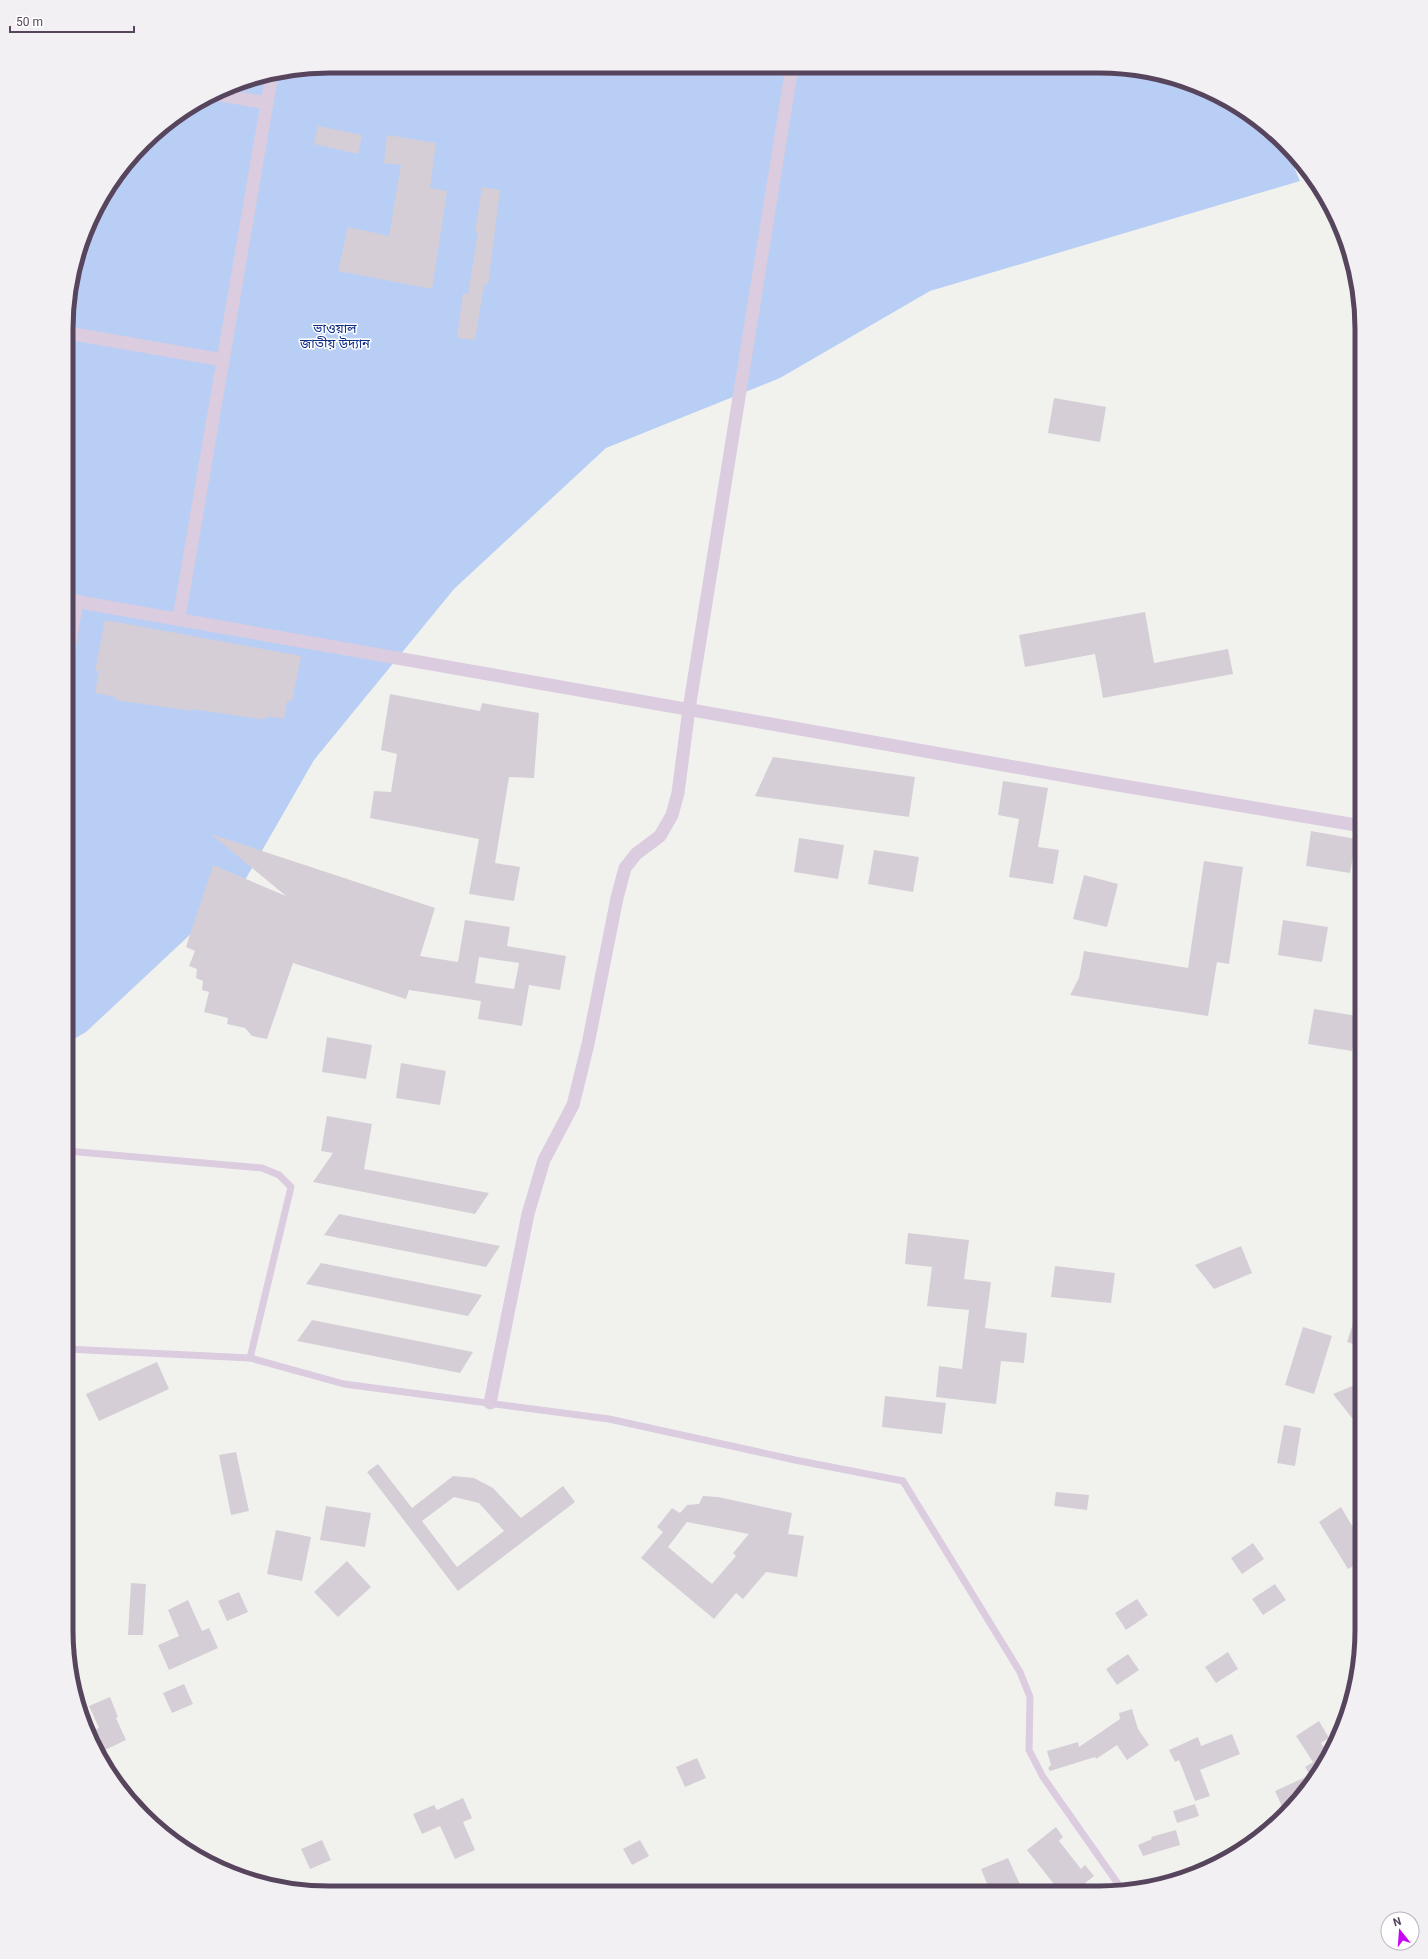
<svg xmlns="http://www.w3.org/2000/svg" width="1428" height="1959" font-family="Roboto,'Noto Sans Bengali',sans-serif">
  <style>
    .green { fill: #b8cef4 }
    .building { fill: #d6ced7; fill-rule: evenodd }
    .lines { fill: none; stroke-linecap: round; stroke-linejoin: round }
    .lane { stroke: #dbcce0; stroke-width: 7 }
    .street { stroke: #dbcce0; stroke-width: 13 }
    .labels { text-anchor: middle; dominant-baseline: central; stroke-width: 3; stroke-linejoin: round; paint-order: stroke }
    .park-label { font-size: 13px; fill: #0d2c88; stroke: #fff }
    .rim { fill: none; stroke: #57455e; stroke-width: 5 }
  </style>
  <rect width="100%" height="100%" fill="#f1f2ee"/>
  <!-- green -->
  <polygon class="green" points="329,66 1133,68 1200,86 1259,120 1285,146 1300,181 930,291 780,378 606,448 454,589 314,760 241,887 86,1032 67,1043 68,295 80,245 101,198 156,131 198,101 245,80"/>
  <!-- building -->
  <g class="building">
    <polygon points="318,126 362,135 358,154 314,144"/>
    <polygon points="387,135 436,143 430,188 447,191 432,289 338,271 348,227 389,236 401,165 384,163"/>
    <polygon points="482,187 500,190 488,285 484,284 475,340 457,338 463,293 468,294 478,232 475,232"/>
    <polygon points="1054,398 1106,407 1100,442 1048,433"/>
    <polygon points="1145,612 1154,663 1228,649 1233,674 1103,698 1095,654 1025,667 1019,635"/>
    <polygon points="105,620 301,656 292,701 287,701 284,719 268,716 268,718 259,719 193,709 192,711 116,700 116,697 95,693 99,671 95,671"/>
    <polygon points="390,694 480,711 482,703 539,713 534,778 509,777 495,863 520,867 514,901 469,894 479,839 370,818 374,791 391,792 397,754 381,750"/>
    <polygon points="773,757 915,777 909,817 755,796"/>
    <polygon points="1003,781 1048,788 1038,847 1059,850 1053,884 1009,877 1019,819 998,815"/>
    <polygon points="1311,831 1356,839 1350,873 1306,866"/>
    <path d="M211,834L435,908L420,956L458,962L465,920L510,927L507,946L566,956L560,990L529,985L522,1026L478,1019L481,1001L409,990L406,999L293,963L267,1039L252,1036L245,1028L227,1024L228,1018L204,1012L209,992L202,990L203,981L196,978L197,969L189,966L195,951L186,947L213,865L286,896ZM479,957L519,963L514,989L475,983Z"/>
    <polygon points="799,838 844,845 838,879 794,872"/>
    <polygon points="874,850 919,857 913,892 868,884"/>
    <polygon points="1204,861 1243,867 1229,964 1217,962 1208,1016 1070,995 1079,978 1084,951 1188,968"/>
    <polygon points="1084,875 1118,884 1107,927 1073,919"/>
    <polygon points="1283,920 1328,927 1322,962 1278,955"/>
    <polygon points="1314,1009 1358,1016 1352,1051 1308,1044"/>
    <polygon points="327,1037 372,1045 366,1079 322,1072"/>
    <polygon points="401,1063 446,1071 440,1105 396,1098"/>
    <polygon points="327,1116 372,1124 364,1169 489,1193 475,1214 313,1182 333,1153 321,1151"/>
    <polygon points="339,1214 500,1246 486,1267 324,1235"/>
    <polygon points="908,1233 969,1240 964,1279 991,1282 985,1328 1027,1333 1024,1363 1001,1361 996,1404 936,1397 939,1366 962,1369 969,1310 927,1306 932,1267 905,1264"/>
    <polygon points="1241,1246 1252,1273 1214,1289 1195,1265"/>
    <polygon points="321,1263 482,1295 468,1316 306,1284"/>
    <polygon points="1055,1266 1115,1273 1111,1303 1051,1297"/>
    <polygon points="1359,1305 1362,1305 1362,1347 1347,1342"/>
    <polygon points="312,1320 473,1352 460,1373 297,1341"/>
    <polygon points="1303,1327 1332,1336 1314,1394 1285,1385"/>
    <polygon points="157,1362 169,1389 99,1421 86,1394"/>
    <polygon points="1362,1382 1362,1414 1352,1418 1333,1394"/>
    <polygon points="885,1396 946,1403 942,1434 882,1427"/>
    <polygon points="1284,1425 1301,1428 1295,1466 1277,1463"/>
    <polygon points="236,1452 249,1511 231,1515 219,1455"/>
    <path d="M378,1464L412,1508L453,1476L474,1478L493,1488L521,1518L563,1486L575,1502L458,1591L367,1472ZM454,1497L479,1503L504,1531L457,1567L422,1521Z"/>
    <polygon points="1056,1492 1089,1495 1087,1510 1054,1506"/>
    <path d="M703,1496L718,1497L792,1513L788,1534L804,1536L797,1577L766,1572L743,1599L736,1593L714,1619L641,1558L663,1532L657,1527L672,1508L680,1513L687,1505L699,1504ZM687,1522L749,1534L733,1553L736,1556L712,1584L668,1547Z"/>
    <polygon points="326,1506 371,1513 365,1547 320,1540"/>
    <polygon points="1341,1507 1361,1541 1361,1561 1348,1569 1319,1522"/>
    <polygon points="276,1530 311,1537 302,1581 267,1574"/>
    <polygon points="1253,1543 1264,1559 1242,1574 1231,1558"/>
    <polygon points="347,1561 371,1587 338,1617 314,1592"/>
    <polygon points="131,1583 146,1584 143,1635 128,1635"/>
    <polygon points="1275,1584 1286,1600 1263,1615 1252,1599"/>
    <polygon points="239,1592 248,1612 227,1621 218,1601"/>
    <polygon points="1137,1599 1148,1615 1126,1630 1115,1613"/>
    <polygon points="188,1600 202,1631 209,1628 218,1648 169,1670 158,1645 179,1636 168,1610"/>
    <polygon points="1228,1652 1238,1669 1216,1683 1205,1667"/>
    <polygon points="1128,1654 1139,1670 1117,1685 1106,1669"/>
    <polygon points="184,1684 193,1704 172,1713 163,1693"/>
    <polygon points="110,1697 118,1717 116,1718 126,1740 105,1750 96,1729 99,1728 89,1706"/>
    <polygon points="1132,1709 1138,1729 1149,1745 1127,1760 1117,1745 1096,1759 1095,1757 1050,1771 1048,1768 1051,1765 1047,1751 1078,1742 1079,1747 1120,1719 1119,1713"/>
    <polygon points="1319,1721 1329,1738 1321,1743 1327,1752 1330,1750 1317,1776 1285,1813 1275,1791 1310,1775 1305,1767 1313,1762 1296,1736"/>
    <polygon points="1232,1734 1240,1754 1200,1770 1210,1796 1195,1801 1179,1760 1175,1762 1169,1750 1198,1737 1201,1746"/>
    <polygon points="697,1758 706,1778 685,1787 676,1767"/>
    <polygon points="463,1798 472,1818 463,1822 475,1850 455,1859 440,1826 422,1834 413,1814 434,1805 437,1810"/>
    <polygon points="1195,1804 1199,1816 1177,1823 1173,1811"/>
    <polygon points="1056,1827 1063,1837 1059,1841 1081,1869 1085,1865 1094,1876 1073,1893 1061,1893 1027,1850"/>
    <polygon points="1176,1830 1180,1845 1143,1856 1138,1845 1152,1839 1151,1837"/>
    <polygon points="322,1840 331,1860 310,1869 301,1849"/>
    <polygon points="640,1840 649,1856 632,1865 623,1849"/>
    <polygon points="1008,1858 1022,1889 1013,1893 991,1893 981,1869"/>
  </g>
  <g class="lines">
    <!-- lane -->
    <g class="lane">
      <polyline points="67,1151 262,1168 279,1175 291,1187 250,1358"/>
      <polyline points="66,1349 250,1358 344,1384 609,1419 795,1460 903,1481 1020,1672 1030,1697 1029,1750 1043,1777 1123,1891"/>
    </g>
    <!-- street -->
    <g class="street">
      <polyline points="215,94 267,103 272,75"/>
      <polyline points="68,333 223,360"/>
      <polyline points="68,600 1100,782 1362,826"/>
      <polyline points="179,618 267,103"/>
      <polyline points="68,655 77,601"/>
      <polyline points="490,1403 528,1214 544,1160 573,1105 588,1044 617,898 625,868 636,854 660,836 672,815 678,793 689,709 792,67"/>
    </g>
  </g>
  <g class="labels">
    <!-- park labels -->
    <g class="park-label">
      <text x="335" y="328">ভাওয়াল<tspan x="335" dy="15">জাতীয় উদ্যান</tspan></text>
    </g>
  </g>
  <!-- crop -->
  <path d="M0 0H1428V1959H0ZM329 73H1099A256 256 0 0 1 1355 329V1630A256 256 0 0 1 1099 1886H329A256 256 0 0 1 73 1630V329A256 256 0 0 1 329 73Z" fill="#f2f0f2" fill-rule="evenodd"/>
  <path class="rim" d="M329 73H1099A256 256 0 0 1 1355 329V1630A256 256 0 0 1 1099 1886H329A256 256 0 0 1 73 1630V329A256 256 0 0 1 329 73Z"/>
  <!-- north arrow -->
  <g transform="translate(1400 1931) rotate(343)"><circle r="19" fill="#ffffff" stroke="#bcb5bf"/>
  <path d="M0-3L7 15L0 10L-7 15Z" fill="#c805f5"/>
  <text y="-6" font-size="11" font-weight="bold" text-anchor="middle" fill="#57455e">N</text>
  </g>
  <!-- scale -->
  <path d="M10 26v6h124v-6" fill="none" stroke="#57455e" stroke-width="2"/>
  <text x="16" y="26" font-size="12" fill="#57455e" stroke="#ffffff" stroke-width="3" paint-order="stroke">50 m</text>
</svg>
